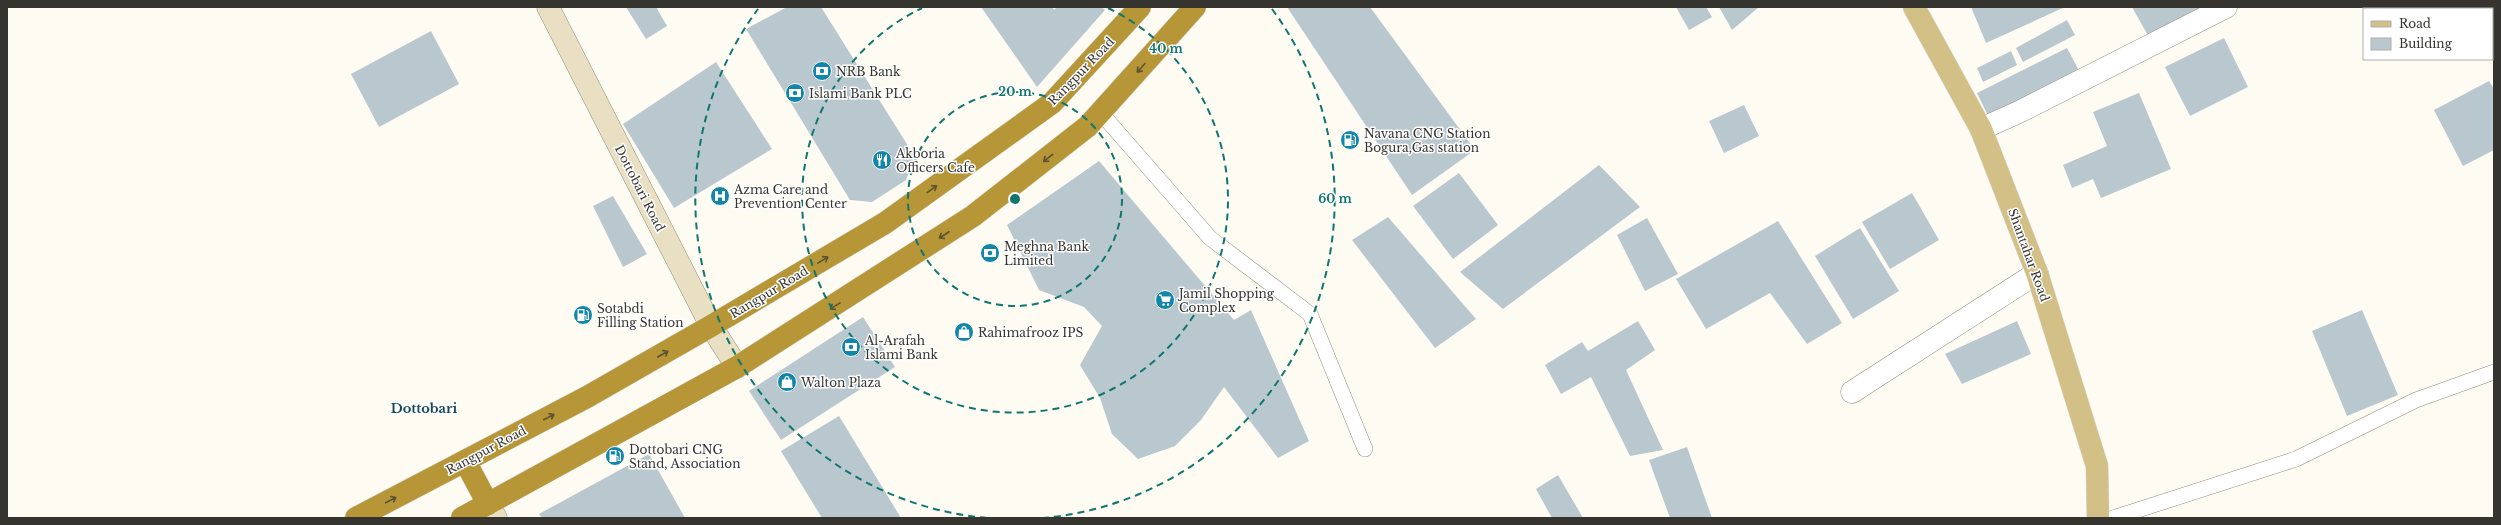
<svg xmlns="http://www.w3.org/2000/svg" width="2501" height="525" font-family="'Libre Baskerville',serif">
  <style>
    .building { fill: #b9c8cf }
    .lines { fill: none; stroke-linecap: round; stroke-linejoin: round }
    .lane-casing { stroke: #938e81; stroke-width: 16 }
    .street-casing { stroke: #938e81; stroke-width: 23 }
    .secondary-casing { stroke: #938e81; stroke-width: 23 }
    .primary-casing { stroke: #dbdada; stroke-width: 23 }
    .highway-casing { stroke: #dbdada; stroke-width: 23 }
    .lane { stroke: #fff; stroke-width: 15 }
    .street { stroke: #fff; stroke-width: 22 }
    .secondary { stroke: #e9e0c3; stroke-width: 22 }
    .primary { stroke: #d3c087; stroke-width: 22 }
    .highway { stroke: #b69637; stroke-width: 22 }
    .oneway { stroke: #5c5131 }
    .ring { fill: none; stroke: #0f766e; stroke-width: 2; stroke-dasharray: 7 5 }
    .labels { text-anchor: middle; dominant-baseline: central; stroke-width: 3; stroke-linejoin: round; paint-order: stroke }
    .poi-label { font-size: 12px; fill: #36342f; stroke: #fff; text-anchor: start }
    .street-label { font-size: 12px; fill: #36342f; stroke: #fff }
    .neighbourhood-label { font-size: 13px; font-weight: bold; fill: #17475a; stroke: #fff }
    .centre { fill: #0f766e; stroke: #fff; stroke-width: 2 }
    .ring-label { font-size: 12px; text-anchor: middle; font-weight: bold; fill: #0f766e; stroke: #fff; stroke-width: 3; stroke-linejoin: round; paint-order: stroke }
  </style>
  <rect width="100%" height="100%" fill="#fefbf3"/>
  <!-- building -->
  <g class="building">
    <polygon points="626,7 656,7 667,26 646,39"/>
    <polygon points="787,7 821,7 915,157 906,180 872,202 850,200 746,29"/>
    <polygon points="981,7 1052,7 1054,10 1057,7 1101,7 1105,10 1037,87"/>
    <polygon points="1287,7 1370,7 1475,150 1412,195"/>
    <polygon points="1676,7 1706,7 1712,17 1689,30"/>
    <polygon points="1719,7 1759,7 1732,30"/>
    <polygon points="1971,7 2065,7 1986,43"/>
    <polygon points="2132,7 2204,7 2150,39"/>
    <polygon points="2067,20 2075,35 2023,62 2016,48"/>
    <polygon points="431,31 459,84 379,127 351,74"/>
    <polygon points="2224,38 2248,87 2190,116 2165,67"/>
    <polygon points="2067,48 2082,76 1991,122 1977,93"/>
    <polygon points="2011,51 2017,65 1983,82 1977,68"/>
    <polygon points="716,62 772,149 674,208 623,124"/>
    <polygon points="2489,81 2494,89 2494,150 2463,166 2434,110"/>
    <polygon points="2139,93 2171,169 2101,198 2093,179 2072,188 2063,165 2107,146 2093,112"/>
    <polygon points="1744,105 1759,136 1724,153 1709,121"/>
    <polygon points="1099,161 1234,320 1251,310 1309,441 1278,458 1224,387 1201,420 1175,446 1138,459 1112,434 1100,398 1080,365 1102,326 1084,307 1039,290 1007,225"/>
    <polygon points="1599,165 1640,207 1503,309 1460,272"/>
    <polygon points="1459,173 1498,225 1453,259 1413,206"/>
    <polygon points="1912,193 1939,240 1890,269 1862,222"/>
    <polygon points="613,196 647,254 623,267 593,206"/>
    <polygon points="1388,217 1476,319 1435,348 1352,240"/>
    <polygon points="1647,218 1678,274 1645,291 1617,235"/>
    <polygon points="1778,221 1842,323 1807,344 1770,293 1706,329 1676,279"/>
    <polygon points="1860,228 1899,291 1853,319 1815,256"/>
    <polygon points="2362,310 2398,395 2347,416 2312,331"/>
    <polygon points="863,317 895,367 781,440 749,391"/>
    <polygon points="1638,321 1655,350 1626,370 1663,450 1630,456 1591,377 1561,394 1545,365 1582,342 1588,351"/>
    <polygon points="2017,321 2031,354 1962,384 1945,354"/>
    <polygon points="839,416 901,518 822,518 781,451"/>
    <polygon points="1687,447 1712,518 1670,518 1649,460"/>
    <polygon points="649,454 685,518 542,518 539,514"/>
    <polygon points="1558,475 1583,518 1552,518 1536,489"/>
  </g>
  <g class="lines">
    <defs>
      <g id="lane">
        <polyline points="1101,113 1210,238 1310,314 1365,449"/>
        <polyline points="2113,518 2296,459 2416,400 2494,372"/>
      </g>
      <g id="street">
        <polyline points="1981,129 2019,112 2226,7"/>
        <polyline points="1852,392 2037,273"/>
      </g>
      <g id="secondary">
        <polyline points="548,7 711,326 737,367"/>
        <polyline points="488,504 496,518"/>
      </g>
      <polyline id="primary" points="1914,7 1981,129 2037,273 2097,466 2098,518"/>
      <g id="highway">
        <polyline points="465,461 488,504"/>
        <polyline points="356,518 587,397 711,326 885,223 1052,103 1140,7"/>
        <polyline points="462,518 737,367 973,216 1088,126 1195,7"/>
      </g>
    </defs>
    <!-- lane casing -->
    <use href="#lane" class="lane-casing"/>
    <!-- street casing -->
    <use href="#street" class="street-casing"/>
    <!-- secondary casing -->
    <use href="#secondary" class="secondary-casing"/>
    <!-- primary casing -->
    <use href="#primary" class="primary-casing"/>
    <!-- highway casing -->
    <use href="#highway" class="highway-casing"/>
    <!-- lane -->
    <use href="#lane" class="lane"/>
    <!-- street -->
    <use href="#street" class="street"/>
    <!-- secondary -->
    <use href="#secondary" class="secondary"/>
    <!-- primary -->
    <use href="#primary" class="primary"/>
    <!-- highway -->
    <use href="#highway" class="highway"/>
  </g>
  <!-- one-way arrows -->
  <defs><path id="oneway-shaft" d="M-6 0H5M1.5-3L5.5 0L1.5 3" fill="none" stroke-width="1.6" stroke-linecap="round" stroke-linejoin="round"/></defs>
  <g class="oneway">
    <use href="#oneway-shaft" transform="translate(1141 68) rotate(132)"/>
    <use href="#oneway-shaft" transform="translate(1048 158) rotate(142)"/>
    <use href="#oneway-shaft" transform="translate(932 189) rotate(-36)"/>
    <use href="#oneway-shaft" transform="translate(944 235) rotate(147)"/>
    <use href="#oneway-shaft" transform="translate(823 260) rotate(-31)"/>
    <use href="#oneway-shaft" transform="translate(835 306) rotate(148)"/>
    <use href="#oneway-shaft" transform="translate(663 354) rotate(-30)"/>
    <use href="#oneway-shaft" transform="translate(549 417) rotate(-28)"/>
    <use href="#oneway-shaft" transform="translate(391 500) rotate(-28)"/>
  </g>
  <!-- distance rings -->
  <g class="ring">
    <circle cx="1015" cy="199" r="107"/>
    <path d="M1108 8A213 213 0 1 1 922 8"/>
    <path d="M987 518A320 320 0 0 1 758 9M1272 9A320 320 0 0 1 1043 518"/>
  </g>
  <!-- icons -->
  <defs>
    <symbol id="bank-disc" viewBox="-11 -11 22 22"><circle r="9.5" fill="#1185aa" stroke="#fff"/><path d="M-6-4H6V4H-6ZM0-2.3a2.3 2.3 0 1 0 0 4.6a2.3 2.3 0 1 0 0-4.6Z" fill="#fff"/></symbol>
    <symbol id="fuel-disc" viewBox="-11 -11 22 22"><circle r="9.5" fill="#1185aa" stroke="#fff"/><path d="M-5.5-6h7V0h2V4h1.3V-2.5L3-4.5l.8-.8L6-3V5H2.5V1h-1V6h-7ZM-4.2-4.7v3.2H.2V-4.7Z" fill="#fff"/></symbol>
    <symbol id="restaurant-disc" viewBox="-11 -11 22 22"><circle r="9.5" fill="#1185aa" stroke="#fff"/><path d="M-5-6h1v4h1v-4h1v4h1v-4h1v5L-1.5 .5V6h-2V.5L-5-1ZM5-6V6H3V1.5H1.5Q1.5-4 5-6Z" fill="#fff"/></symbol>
    <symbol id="hospital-disc" viewBox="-11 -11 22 22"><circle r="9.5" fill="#1185aa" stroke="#fff"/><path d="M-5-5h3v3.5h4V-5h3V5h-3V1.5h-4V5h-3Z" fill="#fff"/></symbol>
    <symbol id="supermarket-disc" viewBox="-11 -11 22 22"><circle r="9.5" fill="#1185aa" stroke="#fff"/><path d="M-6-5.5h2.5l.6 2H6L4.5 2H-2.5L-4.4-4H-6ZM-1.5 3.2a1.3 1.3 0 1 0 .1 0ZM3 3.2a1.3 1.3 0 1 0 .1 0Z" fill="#fff"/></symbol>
    <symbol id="shop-disc" viewBox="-11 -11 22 22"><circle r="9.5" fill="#1185aa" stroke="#fff"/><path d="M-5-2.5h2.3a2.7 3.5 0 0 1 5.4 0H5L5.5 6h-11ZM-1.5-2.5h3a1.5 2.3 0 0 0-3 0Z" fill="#fff"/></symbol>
  </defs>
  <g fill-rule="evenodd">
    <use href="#bank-disc" x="811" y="60" width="22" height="22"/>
    <use href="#bank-disc" x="784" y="82" width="22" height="22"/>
    <use href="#fuel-disc" x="1339" y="129" width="22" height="22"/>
    <use href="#restaurant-disc" x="871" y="149" width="22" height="22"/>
    <use href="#hospital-disc" x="709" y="185" width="22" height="22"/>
    <use href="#bank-disc" x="979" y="242" width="22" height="22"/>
    <use href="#supermarket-disc" x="1154" y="289" width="22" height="22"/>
    <use href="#fuel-disc" x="572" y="304" width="22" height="22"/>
    <use href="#shop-disc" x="953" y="321" width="22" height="22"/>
    <use href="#bank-disc" x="840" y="336" width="22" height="22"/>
    <use href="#shop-disc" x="776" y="371" width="22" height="22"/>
    <use href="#fuel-disc" x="604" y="445" width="22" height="22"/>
  </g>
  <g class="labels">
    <!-- poi labels -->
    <g class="poi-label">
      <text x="836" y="71">NRB Bank</text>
      <text x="809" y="93">Islami Bank PLC</text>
      <text x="1364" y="133">Navana CNG Station<tspan x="1364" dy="14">Bogura,Gas station</tspan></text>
      <text x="896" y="153">Akboria<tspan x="896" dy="14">Officers Cafe</tspan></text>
      <text x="734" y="189">Azma Care and<tspan x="734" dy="14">Prevention Center</tspan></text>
      <text x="1004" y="246">Meghna Bank<tspan x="1004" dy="14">Limited</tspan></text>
      <text x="1179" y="293">Jamil Shopping<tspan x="1179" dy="14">Complex</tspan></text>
      <text x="597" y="308">Sotabdi<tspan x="597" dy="14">Filling Station</tspan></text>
      <text x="978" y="332">Rahimafrooz IPS</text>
      <text x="865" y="340">Al-Arafah<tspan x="865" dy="14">Islami Bank</tspan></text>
      <text x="801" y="382">Walton Plaza</text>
      <text x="629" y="449">Dottobari CNG<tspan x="629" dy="14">Stand, Association</tspan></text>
    </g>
    <!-- street labels -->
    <g class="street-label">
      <text transform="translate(1081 71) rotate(-46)">Rangpur Road</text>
      <text transform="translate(640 188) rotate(63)">Dottobari Road</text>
      <text transform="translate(2029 255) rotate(70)">Shantahar Road</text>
      <text transform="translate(769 292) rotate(-31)">Rangpur Road</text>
      <text transform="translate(486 450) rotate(-28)">Rangpur Road</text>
    </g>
    <!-- neighbourhood labels -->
    <g class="neighbourhood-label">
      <text x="424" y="408">Dottobari</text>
    </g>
  </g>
  <circle cx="1015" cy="199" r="6" class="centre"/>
  <g class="ring-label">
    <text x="1166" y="53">40 m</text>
    <text x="1015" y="96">20 m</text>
    <text x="1335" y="203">60 m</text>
  </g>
  <!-- border -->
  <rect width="2501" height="525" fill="none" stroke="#36342f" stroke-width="16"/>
  <!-- legend -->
  <rect x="2363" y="8" width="130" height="52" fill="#ffffff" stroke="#afaeac"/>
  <rect x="2371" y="21" width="20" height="6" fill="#d3c087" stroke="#afaeac"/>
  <text x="2399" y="28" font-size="12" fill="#36342f">Road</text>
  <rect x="2371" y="38" width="20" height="12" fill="#b9c8cf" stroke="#afaeac"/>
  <text x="2399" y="48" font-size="12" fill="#36342f">Building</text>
</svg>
